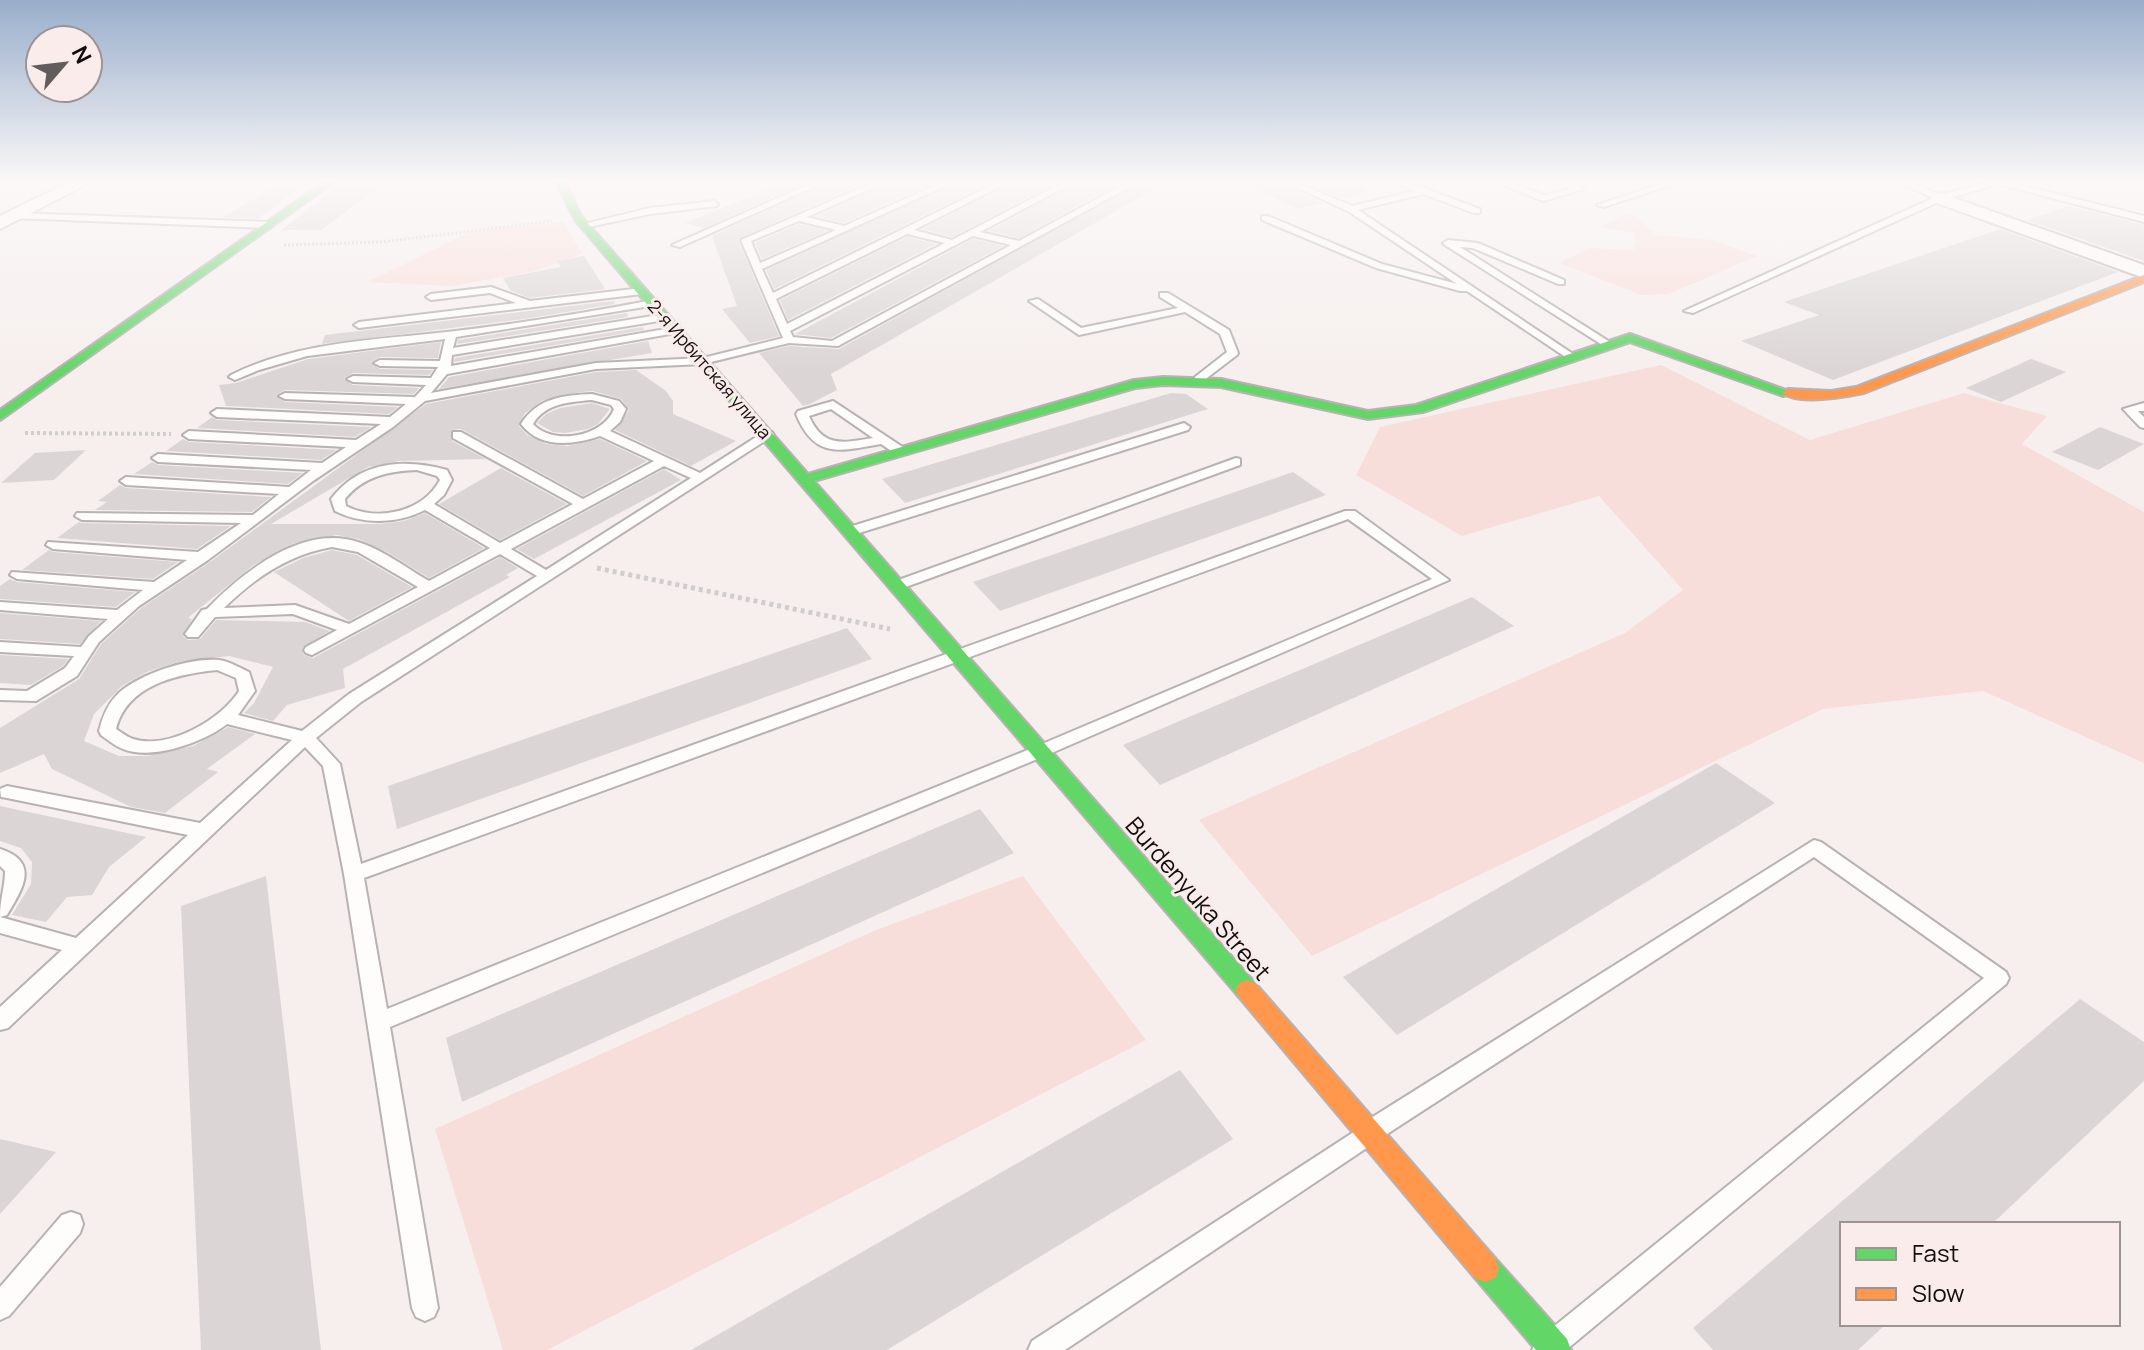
<svg xmlns="http://www.w3.org/2000/svg" width="2144" height="1350" font-family="Manrope,sans-serif">
  <style>
    .green { fill: #f8deda }
    .building { fill: #dbd6d5 }
    .lines { fill: none; stroke-linecap: round; stroke-linejoin: round }
    .lane-casing { stroke: #b8b2b2; stroke-width: 4 }
    .street-casing { stroke: #b8b2b2; stroke-width: 4 }
    .fast-casing { stroke: #b8b2b2; stroke-width: 4 }
    .slow-casing { stroke: #b8b2b2; stroke-width: 4 }
    .path-far2 { stroke: #d0cecd; stroke-width: 3; stroke-dasharray: 2 2; stroke-linecap: butt }
    .path-far1 { stroke: #d0cecd; stroke-width: 4; stroke-dasharray: 3 3; stroke-linecap: butt }
    .path { stroke: #d0cecd; stroke-width: 5; stroke-dasharray: 4 4; stroke-linecap: butt }
    .lane { fill: #fefdfc; fill-rule: evenodd }
    .street { fill: #fefdfc; fill-rule: evenodd }
    .fast { fill: #63d668; fill-rule: evenodd }
    .slow { fill: #ff974d; fill-rule: evenodd }
    .labels { text-anchor: middle; dominant-baseline: central; stroke-width: 6; stroke-linejoin: round; paint-order: stroke }
    .far-street-label { font-size: 18px; fill: #120e0d; stroke: #faecea }
    .near-street-label { font-size: 24px; fill: #120e0d; stroke: #faecea }
  </style>
  <rect width="100%" height="100%" fill="#f6efee"/>
  <!-- green -->
  <g class="green">
    <polygon points="1631,212 1656,235 1713,240 1757,256 1669,294 1641,295 1560,263 1589,248 1634,250 1636,233 1600,227"/>
    <polygon points="564,222 582,254 534,271 452,286 367,282 470,232"/>
    <polygon points="1661,365 1810,440 1964,393 2047,416 2022,444 2144,512 2144,763 1983,691 1823,709 1312,956 1199,820 1625,633 1683,590 1599,496 1462,536 1356,475 1380,427"/>
    <polygon points="1023,876 1146,1040 547,1350 503,1350 435,1129 876,930"/>
  </g>
  <!-- building -->
  <g class="building">
    <polygon points="284,182 309,182 257,219 223,217"/>
    <polygon points="344,182 387,182 321,230 281,230"/>
    <polygon points="787,182 806,182 704,228 685,223"/>
    <polygon points="828,182 866,182 738,239 779,336 750,343 722,309 737,306 712,236"/>
    <polygon points="889,182 935,182 844,223 816,216"/>
    <polygon points="957,182 991,182 774,289 766,270"/>
    <polygon points="1012,182 1057,182 952,237 922,229"/>
    <polygon points="1078,182 1121,182 1019,238 989,231"/>
    <polygon points="1142,182 1167,182 831,374 837,390 810,404 803,406 759,353 789,346 839,349"/>
    <polygon points="1242,182 1282,182 1323,203 1297,209"/>
    <polygon points="1304,182 1365,182 1366,193 1342,198"/>
    <polygon points="2068,206 2144,225 2144,261 2027,220"/>
    <polygon points="799,224 827,231 762,259 755,243"/>
    <polygon points="2000,229 2118,272 1833,380 1741,341 1819,315 1784,302"/>
    <polygon points="907,237 936,244 788,320 780,300"/>
    <polygon points="973,239 1003,246 831,338 795,334"/>
    <polygon points="584,256 605,289 530,298 511,291 503,278 561,267 557,261"/>
    <polygon points="613,301 615,304 524,319 322,344 325,335"/>
    <polygon points="627,313 628,317 457,344 458,340"/>
    <polygon points="643,327 644,330 454,362 455,358"/>
    <polygon points="648,341 652,353 439,389 449,377"/>
    <polygon points="441,342 438,358 380,357 371,362 380,369 433,370 429,375 353,373 344,378 353,385 419,388 414,394 285,390 276,395 285,402 398,407 389,414 226,406 219,385 236,383 308,359"/>
    <polygon points="2031,359 2066,372 2001,402 1966,388"/>
    <polygon points="636,370 666,391 673,401 673,414 736,441 691,466 615,430 629,410 621,399 593,391 581,392 542,401 525,413 519,426 527,435 546,444 568,446 600,439 647,461 583,496 461,429 451,430 452,441 486,459 399,461 368,467 271,524 380,524 404,521 425,513 484,548 429,578 387,552 359,539 337,535 295,543 255,564 200,608 188,618 192,619 183,636 188,640 200,639 216,620 305,622 330,631 302,648 304,655 313,658 500,557 518,568 506,575 510,577 343,669 345,688 287,705 273,721 244,713 254,703 273,667 229,656 178,662 147,672 122,686 94,714 84,741 119,756 147,756 193,746 228,727 255,734 207,769 218,772 165,813 131,807 52,769 44,754 0,773 0,728 79,679 101,644 141,608 210,562 426,404 596,372"/>
    <polygon points="1171,393 1186,394 1208,409 905,503 882,479"/>
    <polygon points="592,403 610,409 598,424 588,429 565,433 553,432 537,423 546,414 560,408"/>
    <polygon points="212,417 217,420 371,427 355,437 197,428"/>
    <polygon points="2100,427 2144,444 2098,470 2052,452"/>
    <polygon points="183,439 189,442 337,450 321,460 166,451"/>
    <polygon points="86,450 54,480 1,483 35,453"/>
    <polygon points="152,462 158,465 303,473 288,484 134,474"/>
    <polygon points="501,468 567,504 500,540 439,504"/>
    <polygon points="664,469 681,480 534,559 517,549"/>
    <polygon points="1293,472 1326,495 1000,611 973,582"/>
    <polygon points="120,485 126,488 271,497 252,512 95,510 107,502 98,501"/>
    <polygon points="79,522 82,523 231,526 197,549 57,538"/>
    <polygon points="49,550 53,552 178,562 153,579 22,570"/>
    <polygon points="332,550 357,555 412,587 349,621 274,572 303,558"/>
    <polygon points="10,579 17,582 135,592 116,607 0,599 0,586"/>
    <polygon points="1472,597 1514,626 1160,785 1123,745"/>
    <polygon points="0,613 101,621 80,644 0,639"/>
    <polygon points="847,628 872,659 397,829 388,786"/>
    <polygon points="0,655 68,659 63,666 31,685 0,683"/>
    <polygon points="1716,763 1775,803 1397,1035 1343,977"/>
    <polygon points="0,806 146,837 109,867 92,895 67,897 46,922 12,915 31,884 32,862 21,848 0,841"/>
    <polygon points="980,809 1014,853 462,1102 446,1038"/>
    <polygon points="266,876 321,1350 201,1350 181,906"/>
    <polygon points="2080,999 2144,1042 2144,1081 1992,1224 1842,1224 1842,1324 1886,1324 1858,1350 1713,1350 1693,1328"/>
    <polygon points="1180,1070 1233,1139 887,1350 691,1350"/>
    <polygon points="0,1139 56,1152 0,1214"/>
  </g>
  <g class="lines">
    <defs>
      <g id="lane">
        <polygon points="638,182 634,184 560,185 556,183"/>
        <polygon points="814,182 825,182 680,247 672,245"/>
        <path d="M874,182H886L807,217L844,226L943,182H954L762,269L773,293L998,182H1009L914,230L952,240L1064,182H1075L980,232L1019,241L1128,182H1139L838,346L789,343L703,364L596,369L425,401L393,427L313,481L208,560L139,606L99,642L77,676L36,701L0,700V690L27,691L65,668L74,656L0,652V642L81,647L89,636L108,619L0,610V602L117,610L143,590L17,579L10,575L12,572L154,582L187,560L53,549L46,545L48,542L198,552L241,523L82,520L75,516L77,513L253,515L279,494L126,485L120,481L126,477L289,487L311,470L158,462L152,458L158,454L322,463L346,447L189,439L183,435L189,431L356,440L381,424L217,417L211,413L217,409L390,417L406,404L285,399L279,396L285,393L415,397L426,385L353,382L347,379L353,376L431,378L438,367L380,366L374,363L380,360L440,361L445,339L307,356L259,370L235,380L229,377L231,375C297,342 374,340 447,332C516,324 585,313 653,300L657,301V305L456,337L453,348L665,314L670,317L665,320L452,355L451,366L677,327L682,330L681,332L447,374L431,393L596,363L703,358L783,338L741,240ZM799,221L836,230L760,263L751,241ZM907,234L945,243L787,324L776,299ZM973,236L1011,245L832,341L793,337L790,331Z"/>
        <polygon points="1285,182 1296,182 1352,206 1415,191 1395,182 1407,182 1480,209 1480,213 1474,213 1423,194 1358,210 1576,356 1567,358 1467,291 1460,291 1376,268 1262,220 1262,216 1268,216 1382,264 1457,284 1348,211"/>
        <polygon points="1496,182 1508,182 1544,195 1571,189 1556,182 1569,182 1584,189 1543,201"/>
        <polygon points="1667,182 1680,182 1604,207 1597,205"/>
        <polygon points="1899,182 1910,182 1941,195 1988,182 2009,182 2144,216 2144,222 1998,184 1943,200 1693,313 1684,311 1933,198"/>
        <polygon points="714,201 718,204 717,206 650,214 584,228 580,225 650,208"/>
        <polygon points="16,213 268,222 272,225 268,228 13,218 13,214"/>
        <polygon points="1448,240 1478,243 1564,280 1564,284 1558,284 1473,248 1460,247 1613,344 1604,346 1445,245 1443,243"/>
        <polygon points="491,287 530,301 642,288 647,291 642,294 359,328 354,325 359,322 516,303 490,293 431,300 426,297 431,294"/>
        <polygon points="1160,293 1168,293 1229,330 1238,353 1237,355 1203,381 1195,381 1195,377 1227,352 1220,334 1185,312 1079,335 1029,301 1038,299 1081,328 1178,308 1160,297"/>
        <path d="M592,394L619,401L626,409L620,422L610,431L700,473L764,432H772L774,435L361,702L316,738L340,764L361,864L1345,511H1355L1449,580L1047,755L390,1027L438,1308L434,1317L425,1321L416,1317L412,1308L344,874L323,766L305,747L8,1028L0,1030V1007L62,950L0,933V917L76,938L188,835L7,798L1,797L0,789L7,786L200,823L292,740L227,724C204,742 152,761 123,749C115,746 108,740 101,735L99,731C102,719 106,707 115,697C134,675 190,657 219,660C229,661 240,668 249,672L255,691L238,715L302,731L349,694L537,576L500,554L312,655L306,653L304,650L306,647L337,630L293,614L215,617L198,637H188L185,634L202,610L207,609C243,572 303,524 358,542C384,550 406,568 429,581L490,548L425,510C397,524 363,525 335,511L331,499C360,461 404,458 447,470L452,480L444,495L434,504L500,543L573,504L453,438V432H461L583,499L654,461L600,436C573,445 540,449 521,424C537,398 564,395 592,394ZM592,400L611,405L614,409C603,437 553,446 533,424C545,403 570,402 592,400ZM664,466L691,478L546,570L511,549ZM417,470L437,476L440,480C423,512 378,522 346,506L345,499C363,476 390,471 417,470ZM1348,519L1432,579L1035,747L387,1009L364,878ZM332,547L358,552L418,587L349,624L295,605L224,608C254,578 290,554 332,547ZM217,670L236,678L239,691C221,720 168,750 133,739C127,737 121,732 116,729C127,685 177,674 217,670Z"/>
        <path d="M833,401L904,448V454H896L881,444C840,451 815,460 796,414L798,411ZM831,409L873,438C843,443 823,448 809,416Z"/>
        <polygon points="2144,403 2144,411 2138,411 2144,417 2144,428 2140,427 2123,409"/>
        <polygon points="1184,423 1190,427 1188,430 856,534 851,535 844,531 846,528"/>
        <polygon points="1236,458 1240,459 1240,465 903,588 898,589 891,585 893,582"/>
        <polygon points="1814,840 1821,842 2006,972 2009,978 2006,984 1566,1350 1532,1350 1536,1341 1984,978 1814,857 1387,1134 1379,1137 1371,1134 1367,1126 1371,1118"/>
        <path d="M0,849C41,862 22,890 7,915L0,917C0,898 5,887 5,871L0,866Z"/>
        <polygon points="1360,1128 1368,1131 1372,1139 1368,1147 1065,1350 1028,1350 1032,1341"/>
        <polygon points="71,1212 80,1215 83,1224 80,1233 9,1316 0,1320 0,1287 62,1215"/>
      </g>
      <g id="street">
        <polygon points="69,182 91,182 0,229 0,216"/>
        <polygon points="1940,193 2144,265 2144,278 1934,202 1931,198 1934,194"/>
      </g>
      <g id="fast">
        <polygon points="324,182 334,182 0,420 0,410"/>
        <polygon points="556,182 565,182 582,217 808,474 1134,380 1163,377 1221,379 1368,411 1416,405 1630,334 1794,393 1783,396 1630,342 1423,412 1368,419 1221,387 1163,385 1135,388 814,481 1255,983 1259,990 1255,997 1247,1000 1239,997 575,220"/>
        <polygon points="1485,1254 1495,1258 1567,1339 1571,1350 1536,1350 1475,1278 1471,1268 1475,1258"/>
      </g>
      <g id="slow">
        <path d="M2144,275V282L1864,393C1844,397 1798,405 1782,393L1788,389L1831,391L1856,387Z"/>
        <polygon points="1247,980 1255,983 1495,1258 1499,1268 1495,1278 1485,1282 1475,1278 1239,997 1235,990 1239,983"/>
      </g>
    </defs>
    <!-- lane casing -->
    <use href="#lane" class="lane-casing"/>
    <!-- street casing -->
    <use href="#street" class="street-casing"/>
    <!-- fast casing -->
    <use href="#fast" class="fast-casing"/>
    <!-- slow casing -->
    <use href="#slow" class="slow-casing"/>
    <!-- path-far2 -->
    <polyline class="path-far2" points="284,245 382,242 552,221"/>
    <!-- path-far1 -->
    <polyline class="path-far1" points="25,433 171,434"/>
    <!-- path -->
    <polyline class="path" points="597,568 890,629"/>
    <!-- lane -->
    <use href="#lane" class="lane"/>
    <!-- street -->
    <use href="#street" class="street"/>
    <!-- fast -->
    <use href="#fast" class="fast"/>
    <!-- slow -->
    <use href="#slow" class="slow"/>
  </g>
  <!-- sky -->
  <linearGradient id="sky" x2="0" y2="1"><stop stop-color="#99aecc"/><stop offset="0.49" stop-color="#fbf8f7"/><stop offset="1" stop-color="#fbf8f7" stop-opacity="0"/></linearGradient>
  <rect width="2144" height="371" fill="url(#sky)"/>
  <g class="labels">
    <!-- far-street labels -->
    <g class="far-street-label">
      <text transform="translate(710 369) rotate(49)">2-я Ирбитская улица</text>
    </g>
    <!-- near-street labels -->
    <g class="near-street-label">
      <text transform="translate(1199 898) rotate(49)">Burdenyuka Street</text>
    </g>
  </g>
  <!-- legend -->
  <rect x="1840" y="1222" width="280" height="104" fill="#faecea" stroke="#9d9392" stroke-width="2"/>
  <rect x="1856" y="1248" width="40" height="12" fill="#63d668" stroke="#9d9392" stroke-width="2"/>
  <text x="1912" y="1262" font-size="24" fill="#120e0d">Fast</text>
  <rect x="1856" y="1288" width="40" height="12" fill="#ff974d" stroke="#9d9392" stroke-width="2"/>
  <text x="1912" y="1302" font-size="24" fill="#120e0d">Slow</text>
  <!-- north arrow -->
  <g transform="translate(64 64) rotate(62)"><circle r="38" fill="#faecea" stroke="#9d9392" stroke-width="2"/>
  <path d="M0-6L14 30L0 20L-14 30Z" fill="#625d5c"/>
  <text y="-12" font-size="22" font-weight="bold" text-anchor="middle" fill="#120e0d">N</text>
  </g>
</svg>
